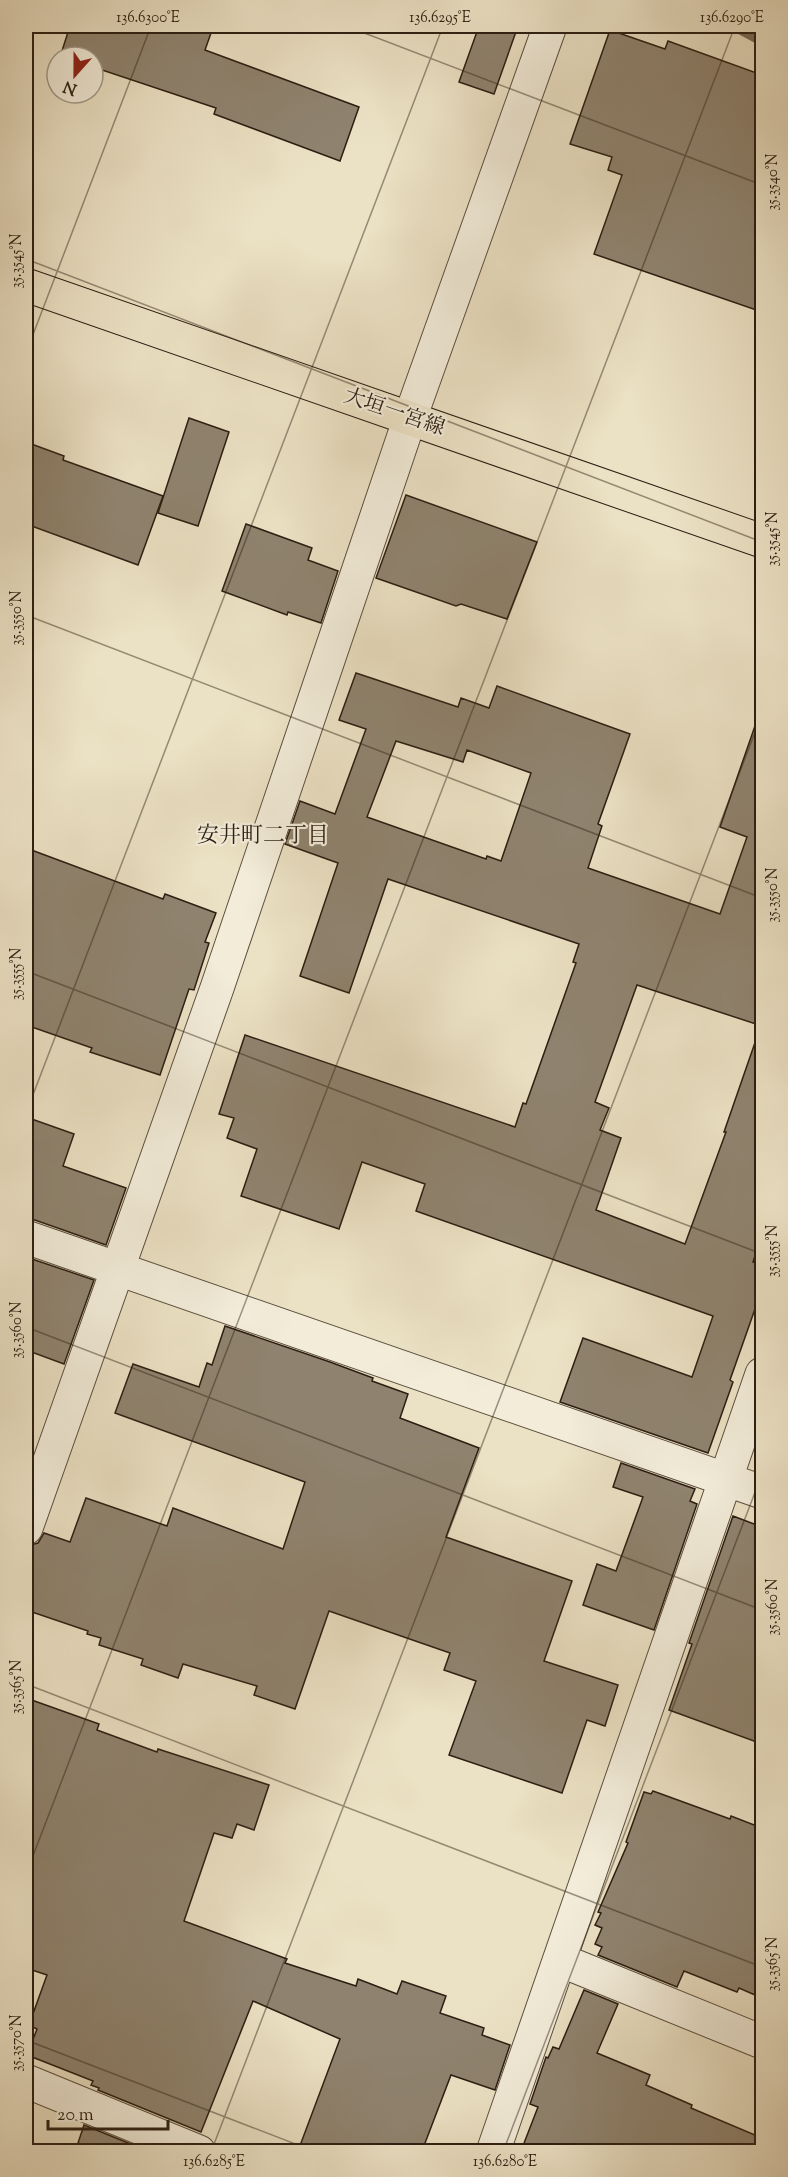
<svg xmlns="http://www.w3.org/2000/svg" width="788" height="2177" font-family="'Sorts Mill Goudy','Noto Serif JP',serif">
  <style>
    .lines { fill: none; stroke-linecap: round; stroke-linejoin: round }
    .stream { stroke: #786b58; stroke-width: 12 }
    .building { fill: #8f836f; stroke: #2c1e12; stroke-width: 1.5; fill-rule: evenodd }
    .street-casing { stroke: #5c4f3e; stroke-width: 35 }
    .primary-casing { stroke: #2c1e12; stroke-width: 35 }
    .street { stroke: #f2ecd9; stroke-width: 33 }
    .primary { stroke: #ebe1c4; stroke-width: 33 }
    .ticks { fill: none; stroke: #2c1e12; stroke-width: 1.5; stroke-opacity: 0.45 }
    .labels { text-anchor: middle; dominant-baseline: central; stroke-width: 4.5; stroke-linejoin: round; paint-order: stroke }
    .street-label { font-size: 21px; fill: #2c1e12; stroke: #f2ecd9 }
    .neighbourhood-label { font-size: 22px; fill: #2c1e12; stroke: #f2ecd9 }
    .neatline { fill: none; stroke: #2c1e12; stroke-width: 2 }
    .ticks-label { font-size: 15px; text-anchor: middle; fill: #2c1e12 }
  </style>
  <rect width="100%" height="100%" fill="#ebe1c4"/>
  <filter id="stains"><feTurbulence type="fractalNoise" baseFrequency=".00333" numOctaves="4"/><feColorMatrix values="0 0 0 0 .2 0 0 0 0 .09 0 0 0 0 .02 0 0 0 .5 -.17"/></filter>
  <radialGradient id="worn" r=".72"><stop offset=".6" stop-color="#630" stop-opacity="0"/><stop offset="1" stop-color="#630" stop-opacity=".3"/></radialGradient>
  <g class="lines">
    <!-- stream -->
    <polyline class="stream" points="736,26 762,40"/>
  </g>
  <!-- building -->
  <g class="building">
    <polygon points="70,26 188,26 211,33 205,50 359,107 340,161 214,114 216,108 93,67 93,57 60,57"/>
    <polygon points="479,26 518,26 494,94 459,82"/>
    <polygon points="610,30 665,49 668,41 762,75 762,312 594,254 622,175 608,170 612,157 570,144"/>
    <polygon points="189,418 229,432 198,526 158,513"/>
    <polygon points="26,442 64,456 63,460 163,496 138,565 26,524"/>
    <polygon points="406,495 537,542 507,619 461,604 456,606 376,578"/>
    <polygon points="246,524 312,548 308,560 338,571 321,623 288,612 287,615 222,591"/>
    <path d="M356,673L458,707L461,698L489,708L497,686L630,734L598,824L602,826L588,868L720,914L747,837L720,827L757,720L762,721V1026L637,985L595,1102L609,1108L600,1130L621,1138L596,1210L685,1244L726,1132H724L758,1034L762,1035V1235L753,1262L762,1265V1289L730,1380L733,1382L708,1453L560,1402L583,1338L692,1377L713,1316L416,1211L425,1184L362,1162L339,1229L241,1196L257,1149L227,1138L234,1118L219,1114L245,1035L515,1127L523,1103L526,1104L576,963L573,962L579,944L388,879L349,993L300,976L338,863L285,844L300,801L335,814L366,729L339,720ZM396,741L463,762L467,750L531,773L501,861L487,856L486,859L367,817Z"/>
    <polygon points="26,848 163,899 165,894 216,913 205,942 209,943 194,990 189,989 160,1075 90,1052 92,1048 26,1025"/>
    <polygon points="26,1117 74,1134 63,1166 126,1188 106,1245 32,1219 26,1219"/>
    <polygon points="26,1257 94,1280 64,1364 26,1350"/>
    <polygon points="225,1326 330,1362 373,1378 372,1381 408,1394 400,1418 479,1448 446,1537 572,1581 544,1661 618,1685 605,1726 587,1720 562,1793 449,1755 476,1681 444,1670 450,1653 329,1611 295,1709 254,1695 257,1686 183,1664 178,1678 141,1665 143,1659 99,1645 101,1638 87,1634 88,1631 26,1610 26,1546 38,1543 44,1533 70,1542 86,1498 167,1526 173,1508 283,1549 305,1482 115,1413 133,1364 199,1387 207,1363 212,1365"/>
    <polygon points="621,1463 695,1489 690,1501 697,1504 654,1630 583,1605 597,1564 616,1571 643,1497 613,1487"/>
    <polygon points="733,1516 762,1527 762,1744 669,1710 692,1644 689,1643"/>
    <polygon points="26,1698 99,1724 97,1730 157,1752 158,1749 269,1785 254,1830 237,1824 232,1838 214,1833 184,1921 287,1959 285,1963 356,1986 358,1979 397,1994 402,1981 446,1996 440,2013 484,2028 482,2035 510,2045 495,2090 451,2075 422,2151 298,2151 340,2039 253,2001 201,2132 98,2090 99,2088 91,2085 93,2081 27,2055 37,2029 29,2025 47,1975 26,1968"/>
    <polygon points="653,1791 730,1819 731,1816 762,1828 762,1998 739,1988 737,1992 684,1971 677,1987 598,1955 602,1947 595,1944 602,1928 595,1925 601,1913 598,1912 628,1843 626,1842 644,1792 651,1794"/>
    <polygon points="584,1990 618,2004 597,2053 650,2075 646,2085 692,2105 691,2108 762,2138 762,2151 521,2151 538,2107 530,2104 546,2057 548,2058 553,2047 559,2049"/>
    <polygon points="84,2125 148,2151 101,2151 78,2143"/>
  </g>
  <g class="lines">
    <defs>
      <g id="street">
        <polyline points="26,1237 762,1492"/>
        <polyline points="26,1528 217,988 410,418 550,26"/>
        <polyline points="560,1960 762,2042"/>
        <polyline points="26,2081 199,2152"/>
        <polyline points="493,2152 762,1374"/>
      </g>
      <polyline id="primary" points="26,285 762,541"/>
    </defs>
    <!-- street casing -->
    <use href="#street" class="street-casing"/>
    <!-- primary casing -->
    <use href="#primary" class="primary-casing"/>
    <!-- street -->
    <use href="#street" class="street"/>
    <!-- primary -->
    <use href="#primary" class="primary"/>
  </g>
  <!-- ticks -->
  <path class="ticks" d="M346,26L762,185M26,259L762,542M26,353L151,26M26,615L762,898M26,971L762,1254M26,1113L443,26M26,1327L762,1610M26,1684L762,1967M26,1874L735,26M26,2040L316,2152M211,2152L762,714M503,2152L762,1474"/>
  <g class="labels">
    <!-- street labels -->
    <g class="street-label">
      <text transform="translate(394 413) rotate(19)">大垣一宮線</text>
    </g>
    <!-- neighbourhood labels -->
    <g class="neighbourhood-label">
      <text x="263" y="837">安井町二丁目</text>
    </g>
  </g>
  <!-- margin -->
  <rect width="788" height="2177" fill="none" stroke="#ebe1c4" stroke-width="66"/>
  <!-- north arrow -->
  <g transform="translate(75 75) rotate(201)"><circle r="28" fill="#f2ecd9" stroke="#a39a89" stroke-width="1.5"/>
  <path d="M0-4.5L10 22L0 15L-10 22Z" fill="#8f2418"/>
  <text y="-9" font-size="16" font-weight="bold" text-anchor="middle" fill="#2c1e12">N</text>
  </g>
  <!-- scale -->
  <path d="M48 2120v9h120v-9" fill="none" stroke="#2c1e12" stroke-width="3"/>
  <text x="57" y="2120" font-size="18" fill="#2c1e12" stroke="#f2ecd9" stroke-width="4.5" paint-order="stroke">20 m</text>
  <rect x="33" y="33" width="722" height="2111" class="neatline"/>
  <g class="ticks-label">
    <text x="148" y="22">136.6300°E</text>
    <text x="440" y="22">136.6295°E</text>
    <text x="732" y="22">136.6290°E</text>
    <text transform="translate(772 182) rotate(-90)" y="5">35.3540°N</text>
    <text transform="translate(16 261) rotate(-90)" y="5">35.3545°N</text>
    <text transform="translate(772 539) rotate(-90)" y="5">35.3545°N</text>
    <text transform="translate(16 618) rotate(-90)" y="5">35.3550°N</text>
    <text transform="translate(772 895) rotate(-90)" y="5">35.3550°N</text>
    <text transform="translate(16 974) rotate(-90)" y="5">35.3555°N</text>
    <text transform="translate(772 1251) rotate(-90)" y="5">35.3555°N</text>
    <text transform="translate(16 1330) rotate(-90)" y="5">35.3560°N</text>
    <text transform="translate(772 1607) rotate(-90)" y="5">35.3560°N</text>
    <text transform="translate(16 1687) rotate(-90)" y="5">35.3565°N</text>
    <text transform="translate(772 1964) rotate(-90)" y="5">35.3565°N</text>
    <text transform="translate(16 2043) rotate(-90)" y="5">35.3570°N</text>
    <text x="214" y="2166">136.6285°E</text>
    <text x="505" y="2166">136.6280°E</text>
  </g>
  <rect width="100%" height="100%" filter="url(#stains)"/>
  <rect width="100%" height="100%" fill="url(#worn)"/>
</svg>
